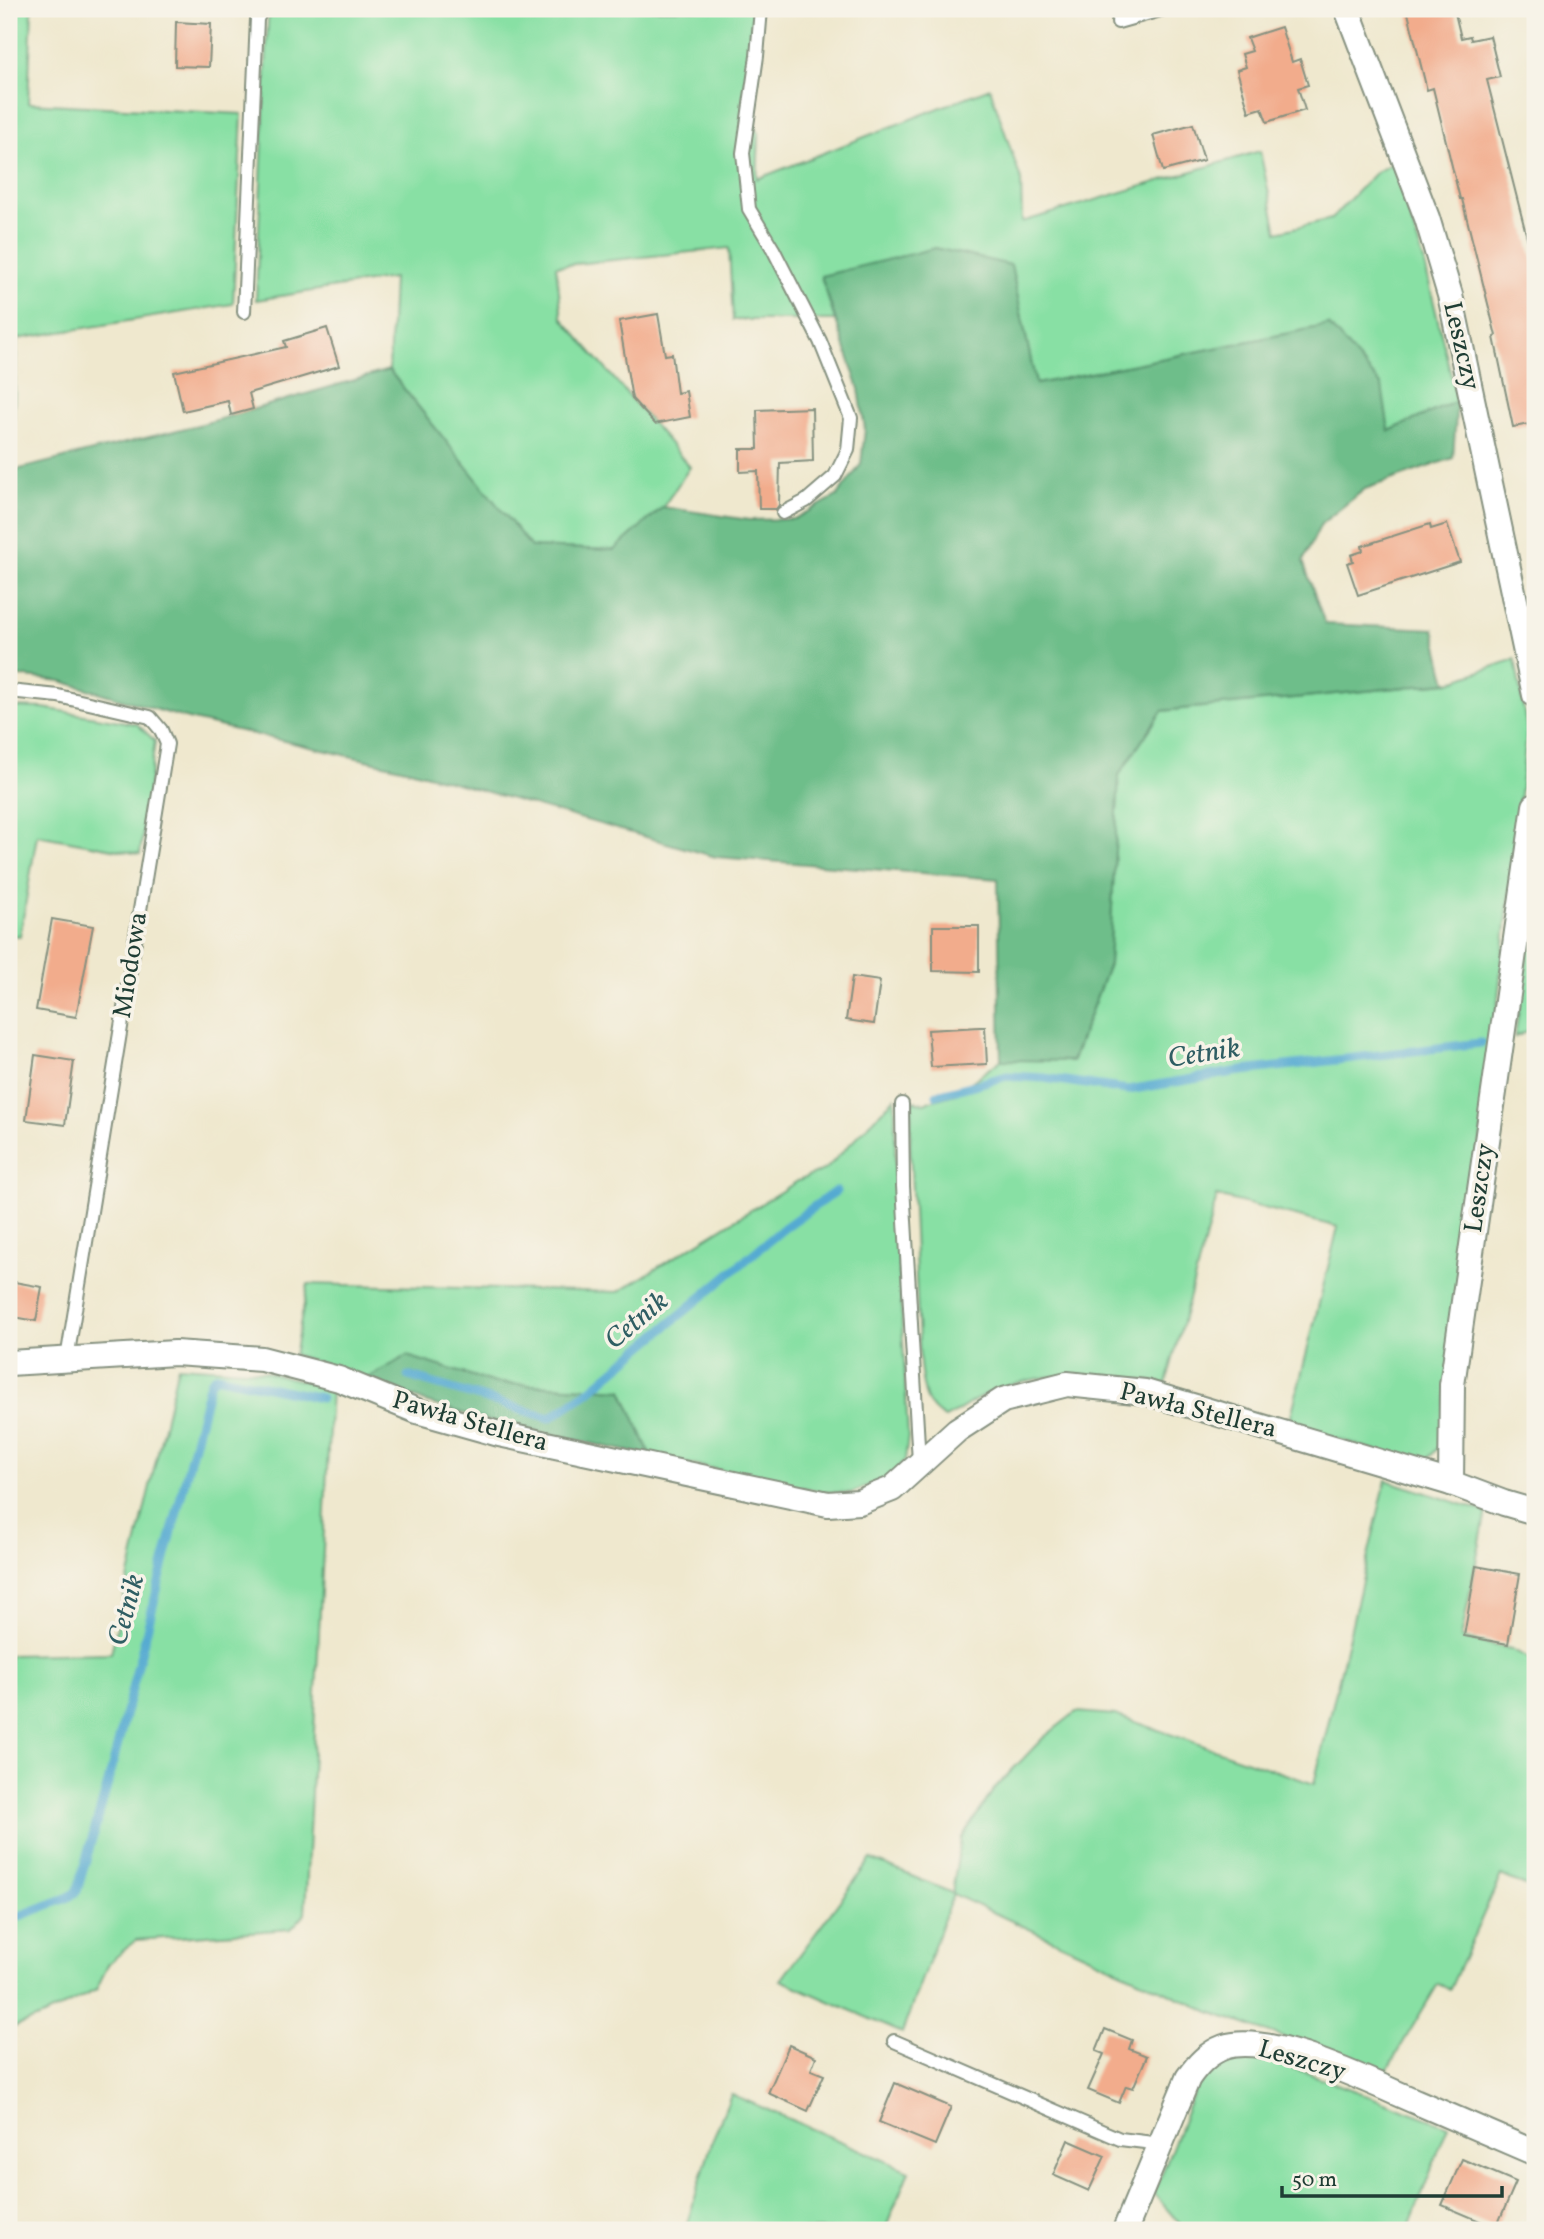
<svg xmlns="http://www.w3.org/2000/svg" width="1544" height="2239" font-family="Vollkorn,serif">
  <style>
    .green { fill: #88e0a4; stroke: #548e6c; stroke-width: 2 }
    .forest { fill: #6ebe8a; stroke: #467e5f; stroke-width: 2 }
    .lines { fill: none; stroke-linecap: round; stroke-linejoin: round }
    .stream { stroke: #55aad1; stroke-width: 9 }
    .building { fill: #f2ac8c }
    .service-casing { stroke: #879281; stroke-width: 16 }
    .minor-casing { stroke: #879281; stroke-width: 28 }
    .service { stroke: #fff; stroke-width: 12 }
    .minor { stroke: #fff; stroke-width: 24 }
    .labels { text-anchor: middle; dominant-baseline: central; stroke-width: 7; stroke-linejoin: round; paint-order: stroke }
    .street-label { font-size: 26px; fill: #1f3d34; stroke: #f7f3e8 }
    .water-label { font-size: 28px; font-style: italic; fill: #2f5e63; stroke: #f7f3e8 }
  </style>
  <rect width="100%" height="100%" fill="#f7f3e8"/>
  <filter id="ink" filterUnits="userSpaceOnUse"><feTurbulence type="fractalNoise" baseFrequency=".0143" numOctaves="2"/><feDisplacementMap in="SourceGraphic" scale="14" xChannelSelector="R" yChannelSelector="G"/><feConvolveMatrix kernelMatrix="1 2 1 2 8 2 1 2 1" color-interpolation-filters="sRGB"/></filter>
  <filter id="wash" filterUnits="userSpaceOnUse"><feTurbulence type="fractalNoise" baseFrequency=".00686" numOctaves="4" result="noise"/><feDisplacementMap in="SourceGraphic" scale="28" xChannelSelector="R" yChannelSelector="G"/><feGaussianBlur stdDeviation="1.57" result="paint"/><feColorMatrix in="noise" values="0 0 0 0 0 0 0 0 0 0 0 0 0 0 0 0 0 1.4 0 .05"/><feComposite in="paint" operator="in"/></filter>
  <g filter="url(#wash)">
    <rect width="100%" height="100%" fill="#efe8ce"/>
    <!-- green -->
    <g class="green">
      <polygon points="9,9 32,9 28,103 242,114 233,304 17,339 11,471 9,468"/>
      <polygon points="274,9 753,9 743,104 759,134 757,179 990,88 1021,180 1022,222 1260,151 1277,232 1331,219 1374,174 1392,163 1424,261 1457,401 1389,431 1329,325 1036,384 1011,265 821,277 835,320 733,320 729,248 556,266 562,318 690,467 663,507 614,550 530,547 389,370 393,278 256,300 268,20"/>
      <path d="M1515,659L1527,730L1493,1045L1440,1446L1427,1460H1406L1289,1424L1338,1227L1217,1196L1166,1384C1107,1374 1049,1368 993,1391C976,1398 961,1410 945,1418C923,1406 923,1387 920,1364L910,1144L912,1101L924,1103L955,1094L1001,1060H1073L1109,964L1119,775L1162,711L1447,683Z"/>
      <polygon points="9,707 43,708 137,724 155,741 140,854 37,835 20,936 9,935"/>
      <polygon points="1535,899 1535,1028 1515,1037"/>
      <polygon points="895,1098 895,1195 908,1436 905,1460 892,1476 851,1493 825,1492 651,1456 622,1390 495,1383 407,1356 368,1378 294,1355 308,1284 618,1292 798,1181 826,1169"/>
      <polygon points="178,1366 262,1371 331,1388 305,1914 291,1929 136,1940 109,1963 96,1990 44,2016 9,2029 9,1655 111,1653"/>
      <polygon points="1386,1480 1486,1512 1461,1638 1511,1649 1535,1661 1535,1890 1501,1875 1450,1989 1438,1984 1385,2073 1210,2012 953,1894 902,2033 781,1980 871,1859 952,1893 961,1839 995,1788 1043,1738 1076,1712 1115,1715 1314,1784"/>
      <polygon points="1253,2056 1305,2072 1448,2126 1408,2230 1185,2230 1154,2194 1197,2084 1216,2062"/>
      <polygon points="731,2094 909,2171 885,2230 685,2230 714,2136"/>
    </g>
    <!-- forest -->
    <g class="forest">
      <polygon points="935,248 1011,265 1036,384 1329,325 1382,386 1389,431 1457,401 1453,458 1365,489 1321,524 1303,561 1325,624 1434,629 1447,683 1162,711 1119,775 1109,964 1072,1061 1001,1060 998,879 716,857 410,770 188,719 61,681 9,675 9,468 12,471 206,423 389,370 531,547 614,550 663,507 749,520 794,519 837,496 861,464 865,429 859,389 821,276"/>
      <polygon points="407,1356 495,1383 622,1390 651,1456 499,1424 425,1402 368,1378"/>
    </g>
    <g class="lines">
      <!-- stream -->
      <g class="stream">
        <polyline points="937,1095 1007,1076 1044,1078 1128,1090 1234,1072 1481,1043"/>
        <polyline points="408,1376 550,1418 587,1393 784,1228 836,1191"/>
        <polyline points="9,1920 69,1897 77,1891 108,1783 210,1382 216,1376 321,1398"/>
      </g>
    </g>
    <g id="blocks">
      <!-- building -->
      <g class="building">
        <polygon points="1407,9 1454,9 1461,38 1470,36 1471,40 1490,36 1500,77 1487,80 1535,269 1535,423 1513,427 1494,337 1496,336 1462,199 1460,199 1433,88 1427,90"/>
        <polygon points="176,22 211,24 209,67 175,66"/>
        <polygon points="1281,27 1292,62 1300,59 1308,85 1298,88 1305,110 1267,122 1262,108 1249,112 1237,70 1246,67 1242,54 1252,51 1247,38"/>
        <polygon points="1193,124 1204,160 1163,171 1153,135"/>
        <polygon points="658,314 665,355 672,354 677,393 686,391 690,417 655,424 632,399 619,321"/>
        <polygon points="327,328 339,366 249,393 253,409 231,415 228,401 183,411 174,372 286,347 284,341"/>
        <polygon points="812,408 813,461 780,463 779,505 776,509 759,509 758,471 740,472 740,449 758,449 757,410"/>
        <polygon points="1430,524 1431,529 1447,524 1460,562 1358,595 1347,563 1353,561 1351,555 1363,551 1362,546"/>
        <polygon points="52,919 93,926 76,1017 36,1010"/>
        <polygon points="933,926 979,926 979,972 933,971"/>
        <polygon points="852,977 880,981 874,1024 846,1020"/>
        <polygon points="980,1027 985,1027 987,1064 931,1067 928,1030"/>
        <polygon points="35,1055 74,1061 65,1125 26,1120"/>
        <polygon points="9,1281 42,1287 36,1321 9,1316"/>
        <polygon points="1476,1566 1520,1574 1508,1644 1464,1636"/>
        <polygon points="1105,2029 1132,2040 1129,2049 1147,2056 1133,2088 1126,2086 1119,2103 1088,2090 1104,2054 1096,2051"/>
        <polygon points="789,2045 816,2057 811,2070 824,2075 808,2111 768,2093"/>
        <polygon points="895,2083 951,2107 935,2145 879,2122"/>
        <polygon points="1068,2140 1105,2156 1089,2191 1053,2175"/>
        <polygon points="1462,2159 1516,2182 1496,2228 1442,2205"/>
      </g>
    </g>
  </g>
  <g filter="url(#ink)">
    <use href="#blocks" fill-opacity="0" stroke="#879281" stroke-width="2"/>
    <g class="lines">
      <defs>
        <g id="service">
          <polyline points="761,9 757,56 743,153 749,209 773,249 820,341 851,418 848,450 835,476 806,501 783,513"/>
          <polyline points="1118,22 1164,9"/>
          <polyline points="244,312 257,19 262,9"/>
          <polyline points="9,691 58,696 150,717 161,730 167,744 67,1359"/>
          <polyline points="902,1104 903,1186 919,1462"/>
          <polyline points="894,2041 1120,2139 1161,2144"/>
        </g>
        <g id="minor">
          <polyline points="1347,9 1427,218 1450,295 1535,695"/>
          <polyline points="1535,806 1452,1385 1451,1483 1504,1503 1535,1512"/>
          <polyline points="9,1363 175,1353 262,1359 339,1379 417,1411 499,1434 828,1504 859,1502 892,1489 957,1430 1003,1400 1067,1384 1145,1392 1451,1483"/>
          <path d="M1125,2230L1188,2078C1198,2064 1208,2053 1224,2047C1269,2031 1374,2084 1417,2102C1457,2119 1496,2136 1535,2153"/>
        </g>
      </defs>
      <!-- service casing -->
      <use href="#service" class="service-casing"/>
      <!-- minor casing -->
      <use href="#minor" class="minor-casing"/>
      <!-- service -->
      <use href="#service" class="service"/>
      <!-- minor -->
      <use href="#minor" class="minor"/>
    </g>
  </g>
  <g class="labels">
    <!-- street labels -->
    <g class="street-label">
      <text transform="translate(1461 346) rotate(77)">Leszczy</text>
      <text transform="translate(131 965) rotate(-81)">Miodowa</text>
      <text transform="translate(1480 1188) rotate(-82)">Leszczy</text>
      <text transform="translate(1198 1411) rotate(14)">Pawła Stellera</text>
      <text transform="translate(470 1422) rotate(16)">Pawła Stellera</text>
      <text transform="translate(1302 2061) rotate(16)">Leszczy</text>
    </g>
    <!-- water labels -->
    <g class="water-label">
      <text transform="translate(1204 1054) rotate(-9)">Cetnik</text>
      <text transform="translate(637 1321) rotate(-40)">Cetnik</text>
      <text transform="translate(127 1610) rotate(-75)">Cetnik</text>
    </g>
  </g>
  <!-- margin -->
  <rect width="1544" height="2239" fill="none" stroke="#f7f3e8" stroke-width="35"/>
  <!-- scale -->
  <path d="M1282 2186v10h220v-10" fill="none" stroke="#1f3d34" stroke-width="3.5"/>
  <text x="1292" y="2186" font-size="21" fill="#1f3d34" stroke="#f7f3e8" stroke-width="5" paint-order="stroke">50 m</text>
</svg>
